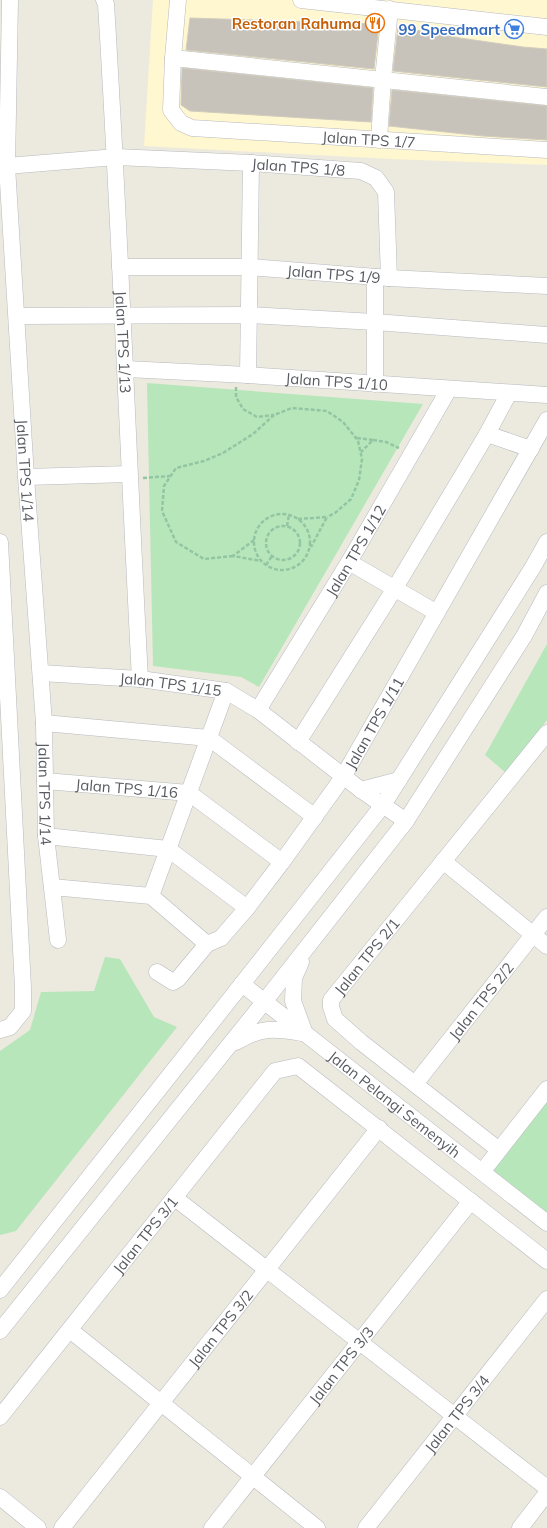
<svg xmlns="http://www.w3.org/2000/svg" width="547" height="1528" font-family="Mulish,sans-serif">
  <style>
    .commercial { fill: #fff7d0 }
    .green { fill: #b8e6bb }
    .building { fill: #c7c3bb; stroke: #d1ccbd }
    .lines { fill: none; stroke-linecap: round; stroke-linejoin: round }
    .minor-casing { stroke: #b7b9bf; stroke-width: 17 }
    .path { stroke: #92c6a3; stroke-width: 2.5; stroke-dasharray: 4 2; stroke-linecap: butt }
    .minor { stroke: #fff; stroke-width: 16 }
    .labels { text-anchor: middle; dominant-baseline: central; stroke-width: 3; stroke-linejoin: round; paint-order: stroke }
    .food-label { font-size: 15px; font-weight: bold; fill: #c56008; stroke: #fff; text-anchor: end }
    .shop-label { font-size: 15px; font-weight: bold; fill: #366cbe; stroke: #fff; text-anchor: end }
    .street-label { font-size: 15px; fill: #585b61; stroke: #fff }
  </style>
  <rect width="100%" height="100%" fill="#eceade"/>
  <!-- commercial -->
  <polygon class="commercial" points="153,0 547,0 547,165 391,159 144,146"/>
  <!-- green -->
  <g class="green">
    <polygon points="147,383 423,404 259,687 241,677 153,666"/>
    <polygon points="547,644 547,720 506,773 485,755"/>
    <polygon points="105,957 120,959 154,1017 177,1027 16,1231 0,1235 0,1051 30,1030 41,992 94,991"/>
    <polygon points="547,1100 547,1213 492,1170"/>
  </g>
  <!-- building -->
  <g class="building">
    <polygon points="190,18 379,24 374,69 186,50"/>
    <polygon points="398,27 460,38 523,47 547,49 547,87 393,71"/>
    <polygon points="182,68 373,88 371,122 190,111 181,105"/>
    <polygon points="392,90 547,106 547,140 483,136 389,126"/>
  </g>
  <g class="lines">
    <defs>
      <g id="minor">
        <path id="s1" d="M10,0L7,166L26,477L44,723L46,836L58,940"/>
        <path id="s2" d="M104,0L106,4C120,229 128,454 140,679"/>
        <path id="s3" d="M178,0L173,58L171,110L181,123L192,128L547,150"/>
        <polyline points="301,0 547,27"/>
        <polyline points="173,58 547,97"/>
        <polyline points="379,140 383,79 390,9"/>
        <path id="s4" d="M7,166L116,157L251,163L361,171L376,178L386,192L389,278"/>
        <path id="s5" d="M120,267H249L389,278L547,286"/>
        <polyline points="17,316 249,315 375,322 547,335"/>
        <path id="s6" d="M126,369L248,375L547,395"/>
        <polyline points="248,375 251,163"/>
        <polyline points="375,384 375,277"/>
        <polyline points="487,434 509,393"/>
        <polyline points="26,477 129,474"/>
        <polyline points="0,542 23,988 23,1011 10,1027 0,1030"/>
        <polyline points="349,562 437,613"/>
        <path id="s7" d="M41,673L140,679L226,691L258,710L361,790L406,821"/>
        <path id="s8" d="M258,710L349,562L449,389"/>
        <polyline points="44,723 209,738 315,817"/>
        <polyline points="298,742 395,588 487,434 531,449"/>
        <path id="s9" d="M45,781L189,793L282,862"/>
        <polyline points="361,790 399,780"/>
        <polyline points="46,836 168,849 247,908"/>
        <polyline points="443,861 547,946"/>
        <polyline points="52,887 151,896 207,944"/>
        <polyline points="151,896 226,691"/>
        <polyline points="301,962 294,978 293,1001 305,1034"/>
        <path id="s10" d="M157,972L173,982L178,979L207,944L221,938L247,908L282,862L343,777L547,420"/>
        <path id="s11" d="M242,984L547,1223"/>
        <path d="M236,1042C261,1027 274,1028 302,1033"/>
        <path id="s12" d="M415,1084L547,917"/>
        <path id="s13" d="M499,1150L361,1042L335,1019L331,1007V1000L547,733"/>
        <polyline points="482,1172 547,1089"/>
        <polyline points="175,1198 547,1488"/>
        <polyline points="0,1290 242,984 383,805 533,567 547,542"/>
        <polyline points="70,1330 317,1528"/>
        <polyline points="0,1331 264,1002 406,821 524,636 547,593"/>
        <path id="s14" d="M0,1417L275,1071L298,1066L547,1261"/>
        <polyline points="0,1497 38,1528"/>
        <path id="s15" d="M62,1528L379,1128"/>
        <path id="s16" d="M212,1528L471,1201"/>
        <path id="s17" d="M366,1528L547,1299"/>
        <polyline points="520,1528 547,1493"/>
      </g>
    </defs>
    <!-- minor casing -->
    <use href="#minor" class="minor-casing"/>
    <!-- path -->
    <g class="path">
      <polyline points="236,387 236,397 243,409 257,417 274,415"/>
      <polyline points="357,438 373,440 361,452"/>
      <polyline points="373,440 386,442 399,448"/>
      <polyline points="143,478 170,476"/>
      <circle cx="282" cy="542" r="28"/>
      <polyline points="298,519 327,517 311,547"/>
      <polyline points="287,526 289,515"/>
      <circle cx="283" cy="543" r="17"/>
      <polyline points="254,540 233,556 261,561"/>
      <polyline points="233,556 204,559 176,542 162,511 164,486 176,468 204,461 223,453 253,434 274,415 292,408 327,411 343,422 356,438 358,441 362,459 359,480 351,499 335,513 327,517"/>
      <polyline points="266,565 272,556"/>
    </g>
    <!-- minor -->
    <use href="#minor" class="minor"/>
  </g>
  <!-- icons -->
  <defs>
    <symbol id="restaurant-ring" viewBox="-11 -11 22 22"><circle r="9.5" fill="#fff" stroke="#e8710a" stroke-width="1.5"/><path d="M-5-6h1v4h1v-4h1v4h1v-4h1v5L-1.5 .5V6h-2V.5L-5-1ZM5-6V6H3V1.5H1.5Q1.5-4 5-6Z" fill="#e8710a"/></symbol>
    <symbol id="supermarket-ring" viewBox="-11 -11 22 22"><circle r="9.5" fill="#fff" stroke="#3f7fe0" stroke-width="1.5"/><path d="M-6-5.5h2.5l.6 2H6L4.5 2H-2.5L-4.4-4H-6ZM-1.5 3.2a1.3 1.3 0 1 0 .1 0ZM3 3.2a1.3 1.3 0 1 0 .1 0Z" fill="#3f7fe0"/></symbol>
  </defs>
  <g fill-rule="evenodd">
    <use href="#restaurant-ring" x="364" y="12" width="22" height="22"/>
    <use href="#supermarket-ring" x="503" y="18" width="22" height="22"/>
  </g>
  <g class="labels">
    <!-- food labels -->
    <g class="food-label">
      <text x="361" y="23">Restoran Rahuma</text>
    </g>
    <!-- shop labels -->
    <g class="shop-label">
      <text x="500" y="29">99 Speedmart</text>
    </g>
    <!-- street labels -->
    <g class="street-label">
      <text stroke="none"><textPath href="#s3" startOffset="316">Jalan TPS 1/7</textPath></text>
      <text stroke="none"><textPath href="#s4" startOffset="292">Jalan TPS 1/8</textPath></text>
      <text stroke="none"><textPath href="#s5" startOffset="214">Jalan TPS 1/9</textPath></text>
      <text stroke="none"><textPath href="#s2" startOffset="343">Jalan TPS 1/13</textPath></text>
      <text stroke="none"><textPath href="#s6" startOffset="211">Jalan TPS 1/10</textPath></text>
      <text stroke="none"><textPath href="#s1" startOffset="471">Jalan TPS 1/14</textPath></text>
      <text stroke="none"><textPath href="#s8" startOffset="187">Jalan TPS 1/12</textPath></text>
      <text stroke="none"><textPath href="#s7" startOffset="130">Jalan TPS 1/15</textPath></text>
      <text stroke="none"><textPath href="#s10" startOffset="350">Jalan TPS 1/11</textPath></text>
      <text stroke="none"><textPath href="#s9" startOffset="82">Jalan TPS 1/16</textPath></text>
      <text stroke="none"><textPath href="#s1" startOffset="795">Jalan TPS 1/14</textPath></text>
      <text stroke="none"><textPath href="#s13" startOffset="286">Jalan TPS 2/1</textPath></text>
      <text stroke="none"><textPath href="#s12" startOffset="106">Jalan TPS 2/2</textPath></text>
      <text stroke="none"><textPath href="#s11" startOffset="194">Jalan Pelangi Semenyih</textPath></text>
      <text stroke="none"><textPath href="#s14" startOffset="233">Jalan TPS 3/1</textPath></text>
      <text stroke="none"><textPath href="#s15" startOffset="255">Jalan TPS 3/2</textPath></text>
      <text stroke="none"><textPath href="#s16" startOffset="208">Jalan TPS 3/3</textPath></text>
      <text stroke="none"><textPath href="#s17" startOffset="146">Jalan TPS 3/4</textPath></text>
    </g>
  </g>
</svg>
